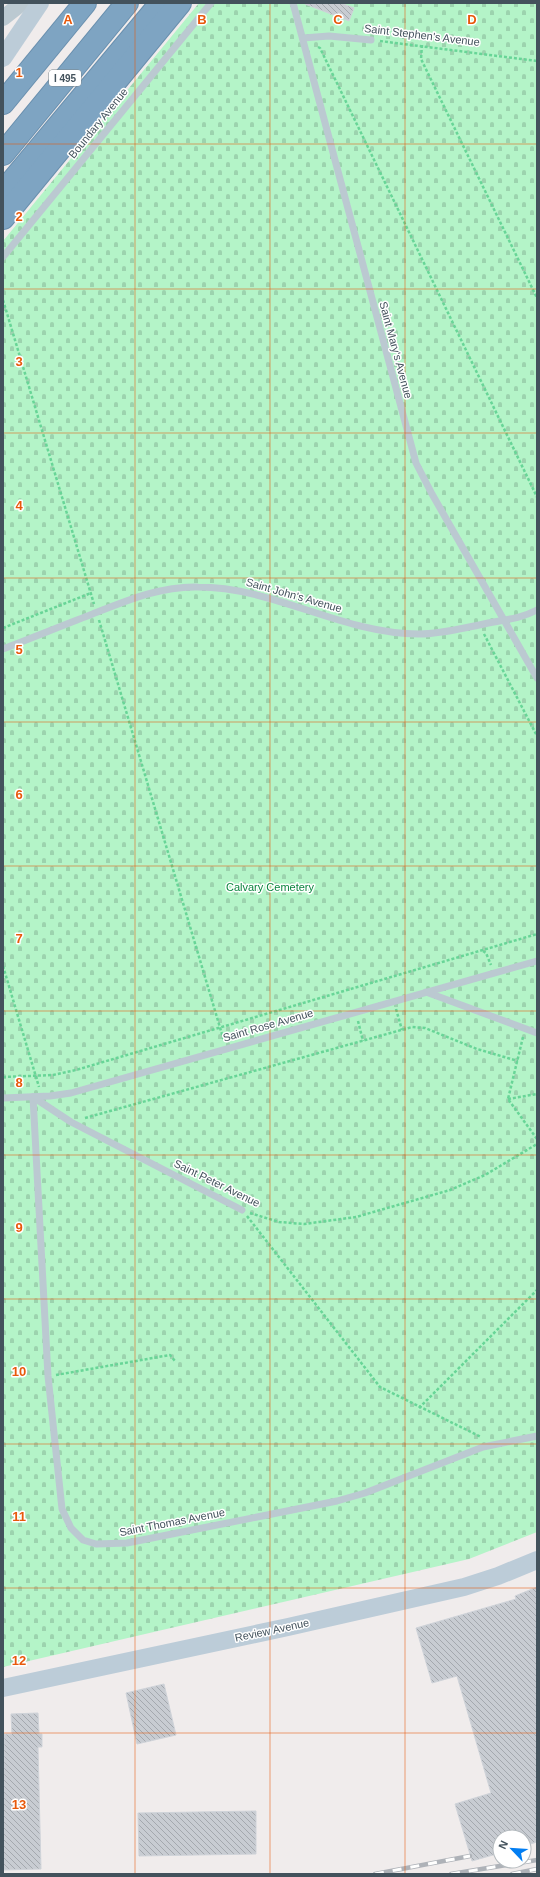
<svg xmlns="http://www.w3.org/2000/svg" width="540" height="1877" font-family="Helvetica,sans-serif">
  <style>
    .cemetery { fill: url(#cemetery-stones) }
    .building { fill: url(#building-back-hatch); stroke: #cfd3d9 }
    .lines { fill: none; stroke-linecap: round; stroke-linejoin: round }
    .motorway-casing { stroke: #698fae; stroke-width: 24 }
    .path { stroke: #68d597; stroke-width: 2.5; stroke-dasharray: 3 2; stroke-linecap: butt }
    .service { stroke: #bbc9d1; stroke-width: 7 }
    .tertiary { stroke: #bbc9d1; stroke-width: 16 }
    .secondary { stroke: #bcccd8; stroke-width: 18 }
    .motorway { stroke: #7ea4c2; stroke-width: 22 }
    .rail-casing { stroke: #aeb2b8; stroke-width: 4.5 }
    .rail { stroke: #fff; stroke-width: 3; stroke-dasharray: 9; stroke-linecap: butt }
    .grid { fill: none; stroke: #e8590c; stroke-width: 1; stroke-opacity: 0.55 }
    .labels { text-anchor: middle; dominant-baseline: central; stroke-width: 3; stroke-linejoin: round; paint-order: stroke }
    .shield { fill: #fff; stroke: #7b868d; stroke-width: 1 }
    .shield-label { font-size: 10px; font-weight: bold; fill: #43525c }
    .street-label { font-size: 11px; fill: #43525c; stroke: #fff }
    .park-label { font-size: 11px; fill: #0c853f; stroke: #fff }
    .grid-label { font-size: 13px; text-anchor: middle; font-weight: bold; fill: #e8590c; stroke: #fff; stroke-width: 3; stroke-linejoin: round; paint-order: stroke }
  </style>
  <defs>
    <pattern id="cemetery-stones" width="16" height="16" patternUnits="userSpaceOnUse"><rect width="16" height="16" fill="#b4f4c8"/><path d="M2 7V4a2 2 0 0 1 4 0v3zM10 15v-3a2 2 0 0 1 4 0v3z" fill="#9cd3ae"/></pattern>
    <pattern id="building-back-hatch" width="6" height="6" patternUnits="userSpaceOnUse"><rect width="6" height="6" fill="#c8ccd2"/><path d="M-1 5l2 2M0 0l6 6M5-1l2 2" fill="none" stroke="#a4a8ae"/></pattern>
  </defs>
  <rect width="100%" height="100%" fill="#f0ecec"/>
  <!-- cemetery -->
  <polygon class="cemetery" points="199,3 537,3 537,1532 469,1559 3,1667 3,241"/>
  <!-- building -->
  <g class="building">
    <polygon points="341,3 354,8 349,21 305,4"/>
    <polygon points="537,1587 537,1842 524,1846 524,1837 500,1837 500,1853 472,1861 455,1804 491,1793 457,1676 432,1683 416,1628 516,1599 515,1596"/>
    <polygon points="164,1684 176,1735 137,1744 126,1693"/>
    <polygon points="38,1713 39,1734 42,1734 42,1747 38,1747 41,1869 3,1870 4,1734 12,1734 11,1714"/>
    <polygon points="256,1811 256,1854 139,1856 138,1813"/>
  </g>
  <g class="lines">
    <defs>
      <g id="motorway">
        <polyline points="3,103 85,3"/>
        <polyline points="3,154 127,3"/>
        <polyline points="3,192 156,9"/>
        <polyline points="3,218 180,3"/>
      </g>
    </defs>
    <!-- motorway casing -->
    <use href="#motorway" class="motorway-casing"/>
    <!-- path -->
    <g class="path">
      <polyline points="380,41 537,61"/>
      <polyline points="422,45 421,59 537,298"/>
      <polyline points="318,47 320,48 537,497"/>
      <polyline points="3,300 94,604"/>
      <polyline points="99,620 224,1041"/>
      <polyline points="3,628 91,593"/>
      <polyline points="484,634 537,736"/>
      <polyline points="483,951 486,953 491,965"/>
      <polyline points="3,966 39,1087"/>
      <polyline points="396,1009 402,1030"/>
      <polyline points="358,1021 363,1041"/>
      <polyline points="523,1037 508,1099 537,1139"/>
      <polyline points="3,1077 53,1075 76,1070 537,934"/>
      <polyline points="508,1099 537,1094"/>
      <polyline points="85,1118 412,1027 425,1028 477,1049 518,1061"/>
      <polyline points="250,1213 279,1222 304,1224 356,1217 450,1190 485,1175 537,1144"/>
      <polyline points="247,1216 380,1387 481,1437"/>
      <polyline points="56,1375 170,1355 175,1361"/>
      <polyline points="419,1408 537,1290"/>
    </g>
    <!-- service -->
    <g class="service">
      <polyline points="293,3 416,463 432,494 537,678"/>
      <polyline points="303,38 329,36 371,40"/>
      <polyline points="3,257 211,3"/>
      <path d="M3,649C32,638 61,626 90,615C126,601 160,586 198,587C275,587 342,634 419,634C440,634 459,629 479,625C499,620 518,620 537,610"/>
      <polyline points="426,992 537,1033"/>
      <polyline points="33,1097 48,1376 62,1509 71,1528 83,1540 96,1544 127,1543 337,1501 365,1493 483,1447 537,1436"/>
      <polyline points="33,1097 71,1122 242,1210"/>
      <polyline points="3,1098 50,1096 71,1093 537,961"/>
    </g>
    <!-- tertiary -->
    <polyline class="tertiary" points="3,18 22,3"/>
    <!-- secondary -->
    <g class="secondary">
      <polyline points="3,58 40,3"/>
      <polyline points="3,1688 288,1627 464,1587 498,1576 537,1560"/>
    </g>
    <!-- motorway -->
    <use href="#motorway" class="motorway"/>
    <defs>
      <g id="rail">
        <polyline points="375,1874 470,1856"/>
        <polyline points="451,1874 537,1860"/>
        <polyline points="512,1874 537,1869"/>
      </g>
    </defs>
    <!-- rail casing -->
    <use href="#rail" class="rail-casing"/>
    <!-- rail -->
    <use href="#rail" class="rail"/>
  </g>
  <!-- grid -->
  <path class="grid" d="M135,3V1874M270,3V1874M405,3V1874M3,144H537M3,289H537M3,433H537M3,578H537M3,722H537M3,866H537M3,1011H537M3,1155H537M3,1299H537M3,1444H537M3,1588H537M3,1733H537"/>
  <g class="labels">
    <!-- shield labels -->
    <rect class="shield" x="49" y="70" width="32" height="16" rx="3"/>
    <g class="shield-label">
      <text x="65" y="78">I 495</text>
    </g>
    <!-- street labels -->
    <g class="street-label">
      <text transform="translate(422 35) rotate(7)">Saint Stephen's Avenue</text>
      <text transform="translate(98 123) rotate(-51)">Boundary Avenue</text>
      <text transform="translate(396 350) rotate(75)">Saint Mary's Avenue</text>
      <text transform="translate(294 595) rotate(16)">Saint John's Avenue</text>
      <text transform="translate(268 1025) rotate(-16)">Saint Rose Avenue</text>
      <text transform="translate(217 1183) rotate(26)">Saint Peter Avenue</text>
      <text transform="translate(172 1522) rotate(-11)">Saint Thomas Avenue</text>
      <text transform="translate(272 1630) rotate(-12)">Review Avenue</text>
    </g>
    <!-- park labels -->
    <g class="park-label">
      <text x="270" y="887">Calvary Cemetery</text>
    </g>
  </g>
  <g class="grid-label">
    <text x="68" y="24">A</text>
    <text x="202" y="24">B</text>
    <text x="338" y="24">C</text>
    <text x="472" y="24">D</text>
    <text x="19" y="77">1</text>
    <text x="19" y="221">2</text>
    <text x="19" y="366">3</text>
    <text x="19" y="510">4</text>
    <text x="19" y="654">5</text>
    <text x="19" y="799">6</text>
    <text x="19" y="943">7</text>
    <text x="19" y="1087">8</text>
    <text x="19" y="1232">9</text>
    <text x="19" y="1376">10</text>
    <text x="19" y="1521">11</text>
    <text x="19" y="1665">12</text>
    <text x="19" y="1809">13</text>
  </g>
  <!-- border -->
  <rect width="540" height="1877" fill="none" stroke="#43525c" stroke-width="8"/>
  <!-- north arrow -->
  <g transform="translate(512 1849) rotate(295)"><circle r="19" fill="#ffffff" stroke="#b4babe"/>
  <path d="M0-3L7 15L0 10L-7 15Z" fill="#037ef2"/>
  <text y="-6" font-size="11" font-weight="bold" text-anchor="middle" fill="#43525c">N</text>
  </g>
</svg>
